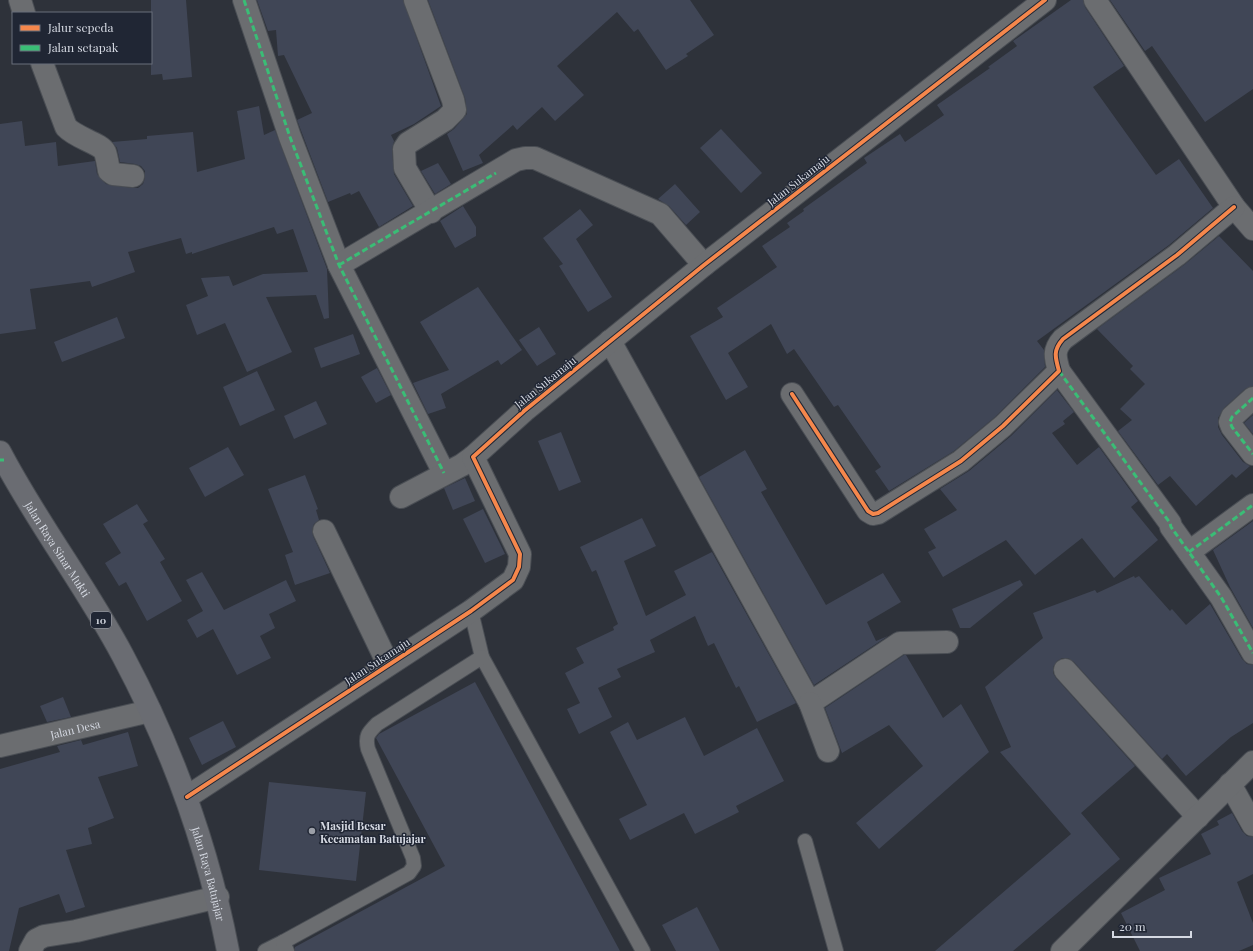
<svg xmlns="http://www.w3.org/2000/svg" width="1253" height="951" font-family="'Playfair Display',serif">
  <style>
    .building { fill: #404656 }
    .lines { fill: none; stroke-linecap: round; stroke-linejoin: round }
    .service-casing { stroke: #4a4e54; stroke-width: 16 }
    .minor-casing { stroke: #4a4e54; stroke-width: 24 }
    .trunk-casing { stroke: #4a4e54; stroke-width: 24 }
    .service { stroke: #6b6d70; stroke-width: 14 }
    .minor { stroke: #6b6d70; stroke-width: 22 }
    .trunk { stroke: #6a6c72; stroke-width: 22 }
    .quiet { stroke: #3abd76; stroke-width: 3; stroke-dasharray: 6 3; stroke-linecap: butt }
    .cycleway-casing { stroke: #202634; stroke-width: 6 }
    .cycleway { stroke: #f5874c; stroke-width: 4 }
    .poi-dot { fill: #9b9fa7; stroke: #202634; stroke-width: 1.5 }
    .labels { text-anchor: middle; dominant-baseline: central; stroke-width: 3; stroke-linejoin: round; paint-order: stroke }
    .shield { fill: #202634; stroke: #9fa3ae; stroke-width: 1 }
    .shield-label { font-size: 10px; font-weight: bold; fill: #d5d9e2 }
    .street-label { font-size: 11px; fill: #d5d9e2; stroke: #202634 }
    .poi-label { font-size: 11px; font-weight: bold; fill: #d5d9e2; stroke: #202634; text-anchor: start }
  </style>
  <rect width="100%" height="100%" fill="#2e323a"/>
  <!-- building -->
  <g class="building">
    <polygon points="151,0 186,0 192,77 163,80 162,74 151,75"/>
    <polygon points="257,0 403,0 441,106 414,124 391,135 394,141 392,150 394,174 413,206 379,227 359,191 351,195 350,193 328,202 297,120 312,113 284,55 278,56 276,30 268,31"/>
    <polygon points="428,0 690,0 714,35 686,54 688,56 666,70 638,29 634,32 617,12 557,66 584,95 555,121 542,107 517,130 513,125 479,155 483,163 463,171 447,134 454,129 467,114 465,98"/>
    <polygon points="1071,0 1083,0 1085,7 1124,66 1093,87 1156,175 1179,159 1213,208 1169,245 1037,341 1044,350 1045,367 995,417 954,451 889,491 875,471 881,467 838,405 834,407 794,349 787,354 771,324 728,353 748,387 726,400 690,336 723,317 717,308 777,267 762,246 790,227 787,223 804,211 803,209 867,163 864,158 900,134 905,142 944,115 937,105 990,68 988,67 1017,46 1013,41"/>
    <polygon points="1110,0 1253,0 1253,89 1205,122 1152,46 1145,51"/>
    <polygon points="259,106 264,135 275,130 327,269 329,318 324,319 316,295 266,297 292,352 247,372 225,323 197,335 186,305 208,296 201,278 229,276 233,286 263,274 308,272 293,229 277,234 274,227 192,254 192,252 186,254 181,238 128,252 135,272 92,287 90,281 30,289 36,329 0,334 0,124 22,121 25,146 56,142 58,166 95,161 97,174 106,184 132,188 138,188 143,184 145,178 145,171 141,166 135,164 120,162 117,148 112,142 147,139 147,136 193,132 197,172 245,159 237,111"/>
    <polygon points="721,129 762,173 741,193 700,148"/>
    <polygon points="438,163 451,184 435,194 421,171"/>
    <polygon points="675,184 700,212 686,225 669,206 658,199"/>
    <polygon points="463,206 476,227 476,236 455,248 440,221"/>
    <polygon points="580,209 593,225 576,239 612,297 588,312 559,266 563,264 543,238"/>
    <polygon points="1219,236 1253,271 1253,386 1245,389 1224,408 1218,418 1218,427 1222,435 1243,462 1250,466 1236,478 1232,474 1196,506 1170,476 1158,485 1118,431 1132,420 1120,409 1145,384 1130,369 1133,366 1097,329 1184,265"/>
    <polygon points="478,287 522,350 501,365 498,360 441,394 446,408 428,414 413,383 449,370 420,322"/>
    <polygon points="117,317 125,338 62,362 54,342"/>
    <polygon points="539,327 556,354 537,366 519,340"/>
    <polygon points="353,334 360,354 321,368 314,348"/>
    <polygon points="377,368 391,395 376,403 361,377"/>
    <polygon points="257,371 275,410 240,426 223,387"/>
    <polygon points="1057,390 1074,412 1063,421 1065,424 1052,433 1077,465 1099,447 1138,501 1131,507 1158,540 1114,578 1082,538 1035,575 1006,540 943,577 928,552 936,548 924,529 957,510 940,489 969,471 1011,436"/>
    <polygon points="316,401 327,424 294,439 284,416"/>
    <polygon points="1253,415 1253,434 1244,423"/>
    <polygon points="561,432 581,482 559,491 538,441"/>
    <polygon points="228,447 244,475 205,497 189,468"/>
    <polygon points="745,450 767,489 761,492 826,605 883,573 901,602 867,622 876,641 888,636 814,685 699,477"/>
    <polygon points="305,475 318,509 316,510 319,520 314,524 312,530 313,536 330,573 295,585 285,555 293,552 268,489"/>
    <polygon points="465,478 475,501 453,510 444,488"/>
    <polygon points="137,504 148,521 143,524 165,559 160,562 182,601 147,621 126,582 119,586 105,563 121,553 103,524"/>
    <polygon points="483,509 505,554 485,563 463,519"/>
    <polygon points="642,518 656,546 624,561 646,616 686,595 674,571 712,552 796,703 757,722 739,686 736,688 714,643 708,646 695,616 650,640 655,652 617,669 621,677 598,688 612,717 579,734 567,709 580,703 565,673 584,663 576,648 614,630 613,627 618,624 596,570 592,572 580,547"/>
    <polygon points="1253,521 1253,628 1230,587 1213,550"/>
    <polygon points="202,572 224,610 286,580 296,601 269,614 275,628 260,636 271,658 237,675 213,629 197,638 187,620 203,611 186,580"/>
    <polygon points="1134,576 1135,578 1139,576 1170,611 1172,609 1186,625 1210,604 1242,659 1247,664 1253,665 1253,723 1231,737 1186,776 1167,754 1162,759 1074,662 1068,658 1062,658 1057,661 1053,667 1053,673 1056,678 1135,766 1081,813 1120,859 1013,951 935,951 1071,834 1000,752 1011,747 985,687 1043,638 1033,613 1095,590 1097,593"/>
    <polygon points="1020,580 1023,585 970,628 960,628 952,609"/>
    <polygon points="904,655 906,655 943,718 961,704 989,752 879,849 856,823 923,766 889,725 842,753 825,708"/>
    <polygon points="475,682 620,951 295,951 295,947 445,866 376,738 379,734"/>
    <polygon points="63,697 71,717 47,722 40,706"/>
    <polygon points="685,717 704,756 757,728 784,781 736,806 739,812 695,834 684,813 630,840 619,819 647,805 610,732 628,722 637,740"/>
    <polygon points="223,721 236,747 202,765 189,738"/>
    <polygon points="128,732 138,766 98,777 114,818 88,828 92,844 66,850 85,907 66,913 59,894 19,908 9,951 0,951 0,769 60,752 57,746 81,740 83,745"/>
    <polygon points="269,782 366,792 356,881 259,870"/>
    <polygon points="1232,813 1242,831 1247,836 1253,837 1253,874 1237,882 1253,923 1253,945 1239,951 1140,951 1121,913 1165,890 1159,878 1211,854 1201,834 1219,825 1217,821"/>
    <polygon points="697,907 720,951 676,951 662,925"/>
  </g>
  <g class="lines">
    <defs>
      <g id="service">
        <polyline points="471,611 482,657 643,951"/>
        <polyline points="805,841 836,951"/>
        <polyline points="265,951 283,942"/>
        <path d="M287,951L283,942L409,873L414,866L413,858L368,749C365,736 368,733 377,724L482,657"/>
      </g>
      <g id="minor">
        <polyline points="20,0 24,13"/>
        <polyline points="244,0 290,137 339,265 444,473"/>
        <polyline points="415,0 453,100 455,110 445,120 408,143 404,149 405,168 431,212"/>
        <polyline points="1095,0 1234,207 1253,229"/>
        <path d="M42,63L66,127C76,138 100,143 105,152C107,158 108,165 109,171L113,174L133,176"/>
        <polyline points="339,265 516,160 525,158 535,158 660,214 704,265"/>
        <polyline points="610,341 810,703 900,643 947,642"/>
        <polyline points="1059,371 1170,523 1171,527 1221,597 1253,653"/>
        <path d="M792,394L868,511L873,514L878,513L961,461L1003,426L1059,371C1055,357 1053,350 1063,339L1177,255L1234,207"/>
        <polyline points="1253,398 1232,417 1230,422 1232,427 1253,454"/>
        <polyline points="401,497 462,465 473,457"/>
        <polyline points="324,531 388,664"/>
        <polyline points="1189,552 1253,505"/>
        <polyline points="1065,670 1198,817"/>
        <polyline points="810,703 828,751"/>
        <path id="s1" d="M0,746L150,711"/>
        <polyline points="1230,784 1253,825"/>
        <polyline points="187,797 471,611 513,580 519,567 520,554 473,457 524,411 704,265 1045,0"/>
        <polyline points="30,951 36,940 44,936 76,931 218,897"/>
        <polyline points="1062,951 1253,762"/>
      </g>
      <g id="trunk">
        <path id="s2" d="M0,452C37,523 86,586 123,656C173,750 208,847 228,951"/>
      </g>
    </defs>
    <!-- service casing -->
    <use href="#service" class="service-casing"/>
    <!-- minor casing -->
    <use href="#minor" class="minor-casing"/>
    <!-- trunk casing -->
    <use href="#trunk" class="trunk-casing"/>
    <!-- service -->
    <use href="#service" class="service"/>
    <!-- minor -->
    <use href="#minor" class="minor"/>
    <!-- trunk -->
    <use href="#trunk" class="trunk"/>
    <!-- quiet -->
    <g class="quiet">
      <polyline points="244,0 290,137 339,265 444,473"/>
      <polyline points="339,265 496,173"/>
      <polyline points="1059,371 1170,523 1171,527 1221,597 1253,653"/>
      <polyline points="1253,398 1232,417 1230,422 1232,427 1253,454"/>
      <polyline points="0,460 4,460"/>
      <polyline points="1189,552 1253,505"/>
    </g>
    <defs>
      <g id="cycleway">
        <path d="M792,394L868,511L873,514L878,513L961,461L1003,426L1059,371C1055,357 1053,350 1063,339L1177,255L1234,207"/>
        <polyline points="187,797 471,611 513,580 519,567 520,554 473,457 524,411 704,265 1045,0"/>
      </g>
    </defs>
    <!-- cycleway casing -->
    <use href="#cycleway" class="cycleway-casing"/>
    <!-- cycleway -->
    <use href="#cycleway" class="cycleway"/>
  </g>
  <!-- markers -->
  <circle class="poi-dot" cx="312" cy="831" r="4"/>
  <g class="labels">
    <!-- shield labels -->
    <rect class="shield" x="91" y="612" width="20" height="16" rx="3"/>
    <g class="shield-label">
      <text x="101" y="620">10</text>
    </g>
    <!-- street labels -->
    <g class="street-label">
      <text transform="translate(798 180) rotate(-38)">Jalan Sukamaju</text>
      <text transform="translate(545 382) rotate(-39)">Jalan Sukamaju</text>
      <text stroke="none"><textPath href="#s2" startOffset="113">Jalan Raya Sinar Mukti</textPath></text>
      <text transform="translate(377 661) rotate(-33)">Jalan Sukamaju</text>
      <text stroke="none"><textPath href="#s1" startOffset="77">Jalan Desa</textPath></text>
      <text stroke="none"><textPath href="#s2" startOffset="473">Jalan Raya Batujajar</textPath></text>
    </g>
    <!-- poi labels -->
    <g class="poi-label">
      <text x="320" y="825">Masjid Besar<tspan x="320" dy="13">Kecamatan Batujajar</tspan></text>
    </g>
  </g>
  <!-- legend -->
  <rect x="12" y="12" width="140" height="52" fill="#202634" stroke="#686e7a"/>
  <rect x="20" y="25" width="20" height="6" fill="#f5874c" stroke="#686e7a"/>
  <text x="48" y="32" font-size="12" fill="#d5d9e2">Jalur sepeda</text>
  <rect x="20" y="45" width="20" height="6" fill="#3abd76" stroke="#686e7a"/>
  <text x="48" y="52" font-size="12" fill="#d5d9e2">Jalan setapak</text>
  <!-- scale -->
  <path d="M1113 931v6h78v-6" fill="none" stroke="#d5d9e2" stroke-width="2"/>
  <text x="1119" y="931" font-size="12" fill="#d5d9e2" stroke="#202634" stroke-width="3" paint-order="stroke">20 m</text>
</svg>
